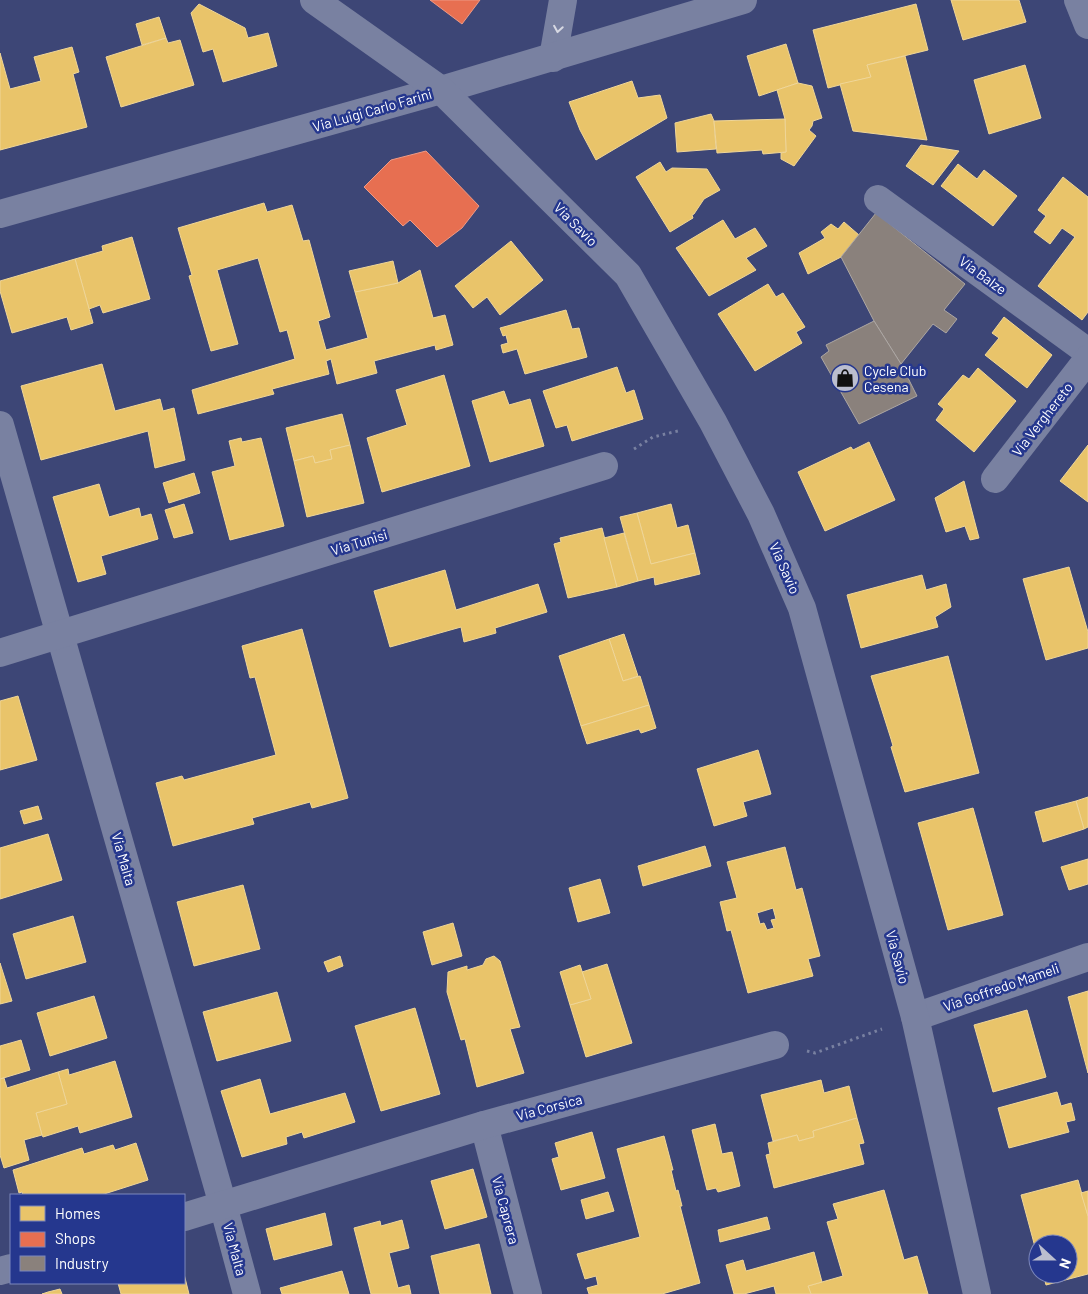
<svg xmlns="http://www.w3.org/2000/svg" width="1088" height="1294" font-family="Barlow,sans-serif">
  <style>
    .homes { fill: #e9c46a; stroke: #f0d697; fill-rule: evenodd }
    .shops { fill: #e76f51; stroke: #ee9a85 }
    .industry { fill: #8a817c; stroke: #ada7a3 }
    .lines { fill: none; stroke-linecap: round; stroke-linejoin: round }
    .path { stroke: #7981a1; stroke-width: 3; stroke-dasharray: 2.5 4; stroke-linecap: butt }
    .minor { stroke: #7981a1; stroke-width: 28 }
    .tertiary { stroke: #7981a1; stroke-width: 28 }
    .oneway { stroke: #d7d9e3 }
    .labels { text-anchor: middle; dominant-baseline: central; stroke-width: 5; stroke-linejoin: round; paint-order: stroke }
    .street-label { font-size: 14px; fill: #fff; stroke: #25378e }
    .poi-label { font-size: 14px; fill: #fff; stroke: #25378e; text-anchor: start }
  </style>
  <rect width="100%" height="100%" fill="#3d4676"/>
  <!-- homes -->
  <g class="homes">
    <polygon points="951,0 1019,0 1026,22 963,40"/>
    <polygon points="199,4 245,28 248,38 268,33 277,66 223,82 213,49 203,52 191,13"/>
    <polygon points="916,4 928,50 867,65 871,77 828,88 813,30"/>
    <polygon points="159,17 166,38 142,45 136,24"/>
    <polygon points="166,38 168,43 180,40 194,85 121,107 106,57"/>
    <polygon points="786,44 798,83 759,96 747,56"/>
    <polygon points="72,47 79,72 73,74 87,127 0,150 0,53 10,89 41,81 34,57"/>
    <polygon points="905,56 927,140 853,131 840,84 871,77 867,65"/>
    <polygon points="1025,65 1041,118 989,134 974,80"/>
    <polygon points="632,81 638,98 660,95 667,118 596,160 580,130 569,102"/>
    <polygon points="798,83 812,86 822,118 813,121 812,126 809,130 816,136 794,166 781,159 781,153 786,152 785,119 777,90"/>
    <polygon points="711,114 714,121 716,149 677,152 675,123"/>
    <polygon points="785,119 786,152 763,154 762,150 717,153 714,121"/>
    <polygon points="921,145 959,151 933,185 906,166"/>
    <polygon points="660,162 666,172 672,168 707,169 720,190 704,199 694,214 692,215 693,218 670,232 636,177"/>
    <polygon points="958,164 977,179 984,170 1017,196 993,226 941,186"/>
    <polygon points="1063,177 1088,197 1088,312 1082,320 1038,286 1075,237 1062,228 1050,244 1034,232 1046,216 1038,210"/>
    <polygon points="264,203 267,212 292,205 303,241 309,240 330,317 318,321 326,350 368,338 355,292 398,283 420,270 433,318 445,315 453,345 436,350 435,345 374,361 377,373 337,384 331,359 326,361 329,374 272,389 274,394 198,414 192,390 295,359 287,330 280,332 258,258 217,270 238,344 211,351 189,276 192,275 178,228"/>
    <polygon points="723,220 735,239 755,228 767,246 746,258 756,270 709,296 676,248"/>
    <polygon points="844,222 859,235 841,257 808,274 799,253 825,238 821,232 831,224 838,229"/>
    <polygon points="132,237 150,299 103,313 100,305 89,309 75,259 103,251 102,246"/>
    <polygon points="511,241 543,280 500,315 487,297 473,308 455,286"/>
    <polygon points="75,259 93,323 71,330 67,317 12,333 0,291 0,281"/>
    <polygon points="393,261 398,283 355,292 349,271"/>
    <polygon points="768,284 776,297 783,293 805,327 796,332 802,343 755,371 718,314"/>
    <polygon points="566,310 572,329 579,328 587,357 525,374 517,349 503,353 501,345 508,343 506,335 503,336 500,328"/>
    <polygon points="1004,317 1052,355 1027,388 985,355 999,338 992,333"/>
    <polygon points="102,364 115,411 160,399 163,411 174,408 185,460 155,468 148,431 41,460 21,386"/>
    <polygon points="617,367 626,393 634,390 643,419 572,441 567,425 556,428 543,391"/>
    <polygon points="978,368 1016,401 974,452 936,420 944,409 938,404 963,375 969,379"/>
    <polygon points="444,375 470,466 382,492 367,438 407,425 396,390"/>
    <polygon points="504,391 509,405 530,399 544,446 490,462 472,401"/>
    <polygon points="342,414 350,445 330,450 332,459 315,463 313,456 294,461 286,428"/>
    <polygon points="241,438 242,442 261,438 284,526 230,540 212,472 235,466 229,441"/>
    <polygon points="869,442 895,500 825,531 798,472 851,447 853,450"/>
    <polygon points="350,445 364,503 307,517 294,461 313,456 315,463 332,459 330,450"/>
    <polygon points="1088,445 1088,502 1060,481"/>
    <polygon points="194,473 200,493 169,503 163,483"/>
    <polygon points="964,481 979,538 970,540 965,526 946,532 935,498"/>
    <polygon points="99,484 109,517 139,508 141,517 151,514 158,539 101,556 106,574 78,582 53,497"/>
    <polygon points="184,504 193,533 174,538 165,510"/>
    <polygon points="671,504 677,528 688,525 695,553 651,564 637,513"/>
    <polygon points="637,513 651,564 695,553 700,574 655,585 654,577 638,581 620,517"/>
    <polygon points="602,528 617,587 568,598 554,544 561,542 560,538"/>
    <polygon points="624,533 638,581 617,587 604,538"/>
    <polygon points="1069,567 1088,632 1088,648 1046,660 1023,579"/>
    <polygon points="445,570 456,610 538,584 547,612 495,628 496,633 464,642 461,627 390,647 374,591"/>
    <polygon points="922,575 926,590 946,584 951,607 935,617 938,627 861,648 847,595"/>
    <polygon points="302,629 348,798 312,808 310,802 252,818 254,824 173,846 156,783 182,776 184,780 276,755 255,677 250,678 242,646"/>
    <polygon points="624,634 638,676 623,681 609,639"/>
    <polygon points="609,639 623,681 640,676 649,705 581,726 559,656"/>
    <polygon points="948,656 979,773 905,792 891,747 893,746 891,739 871,676"/>
    <polygon points="18,696 37,760 0,770 0,701"/>
    <polygon points="649,705 656,728 641,733 639,729 587,744 581,726"/>
    <polygon points="758,750 771,794 743,802 747,816 714,826 697,769"/>
    <polygon points="1088,797 1088,827 1084,829 1076,801"/>
    <polygon points="1076,801 1084,829 1043,842 1035,812"/>
    <polygon points="38,806 42,819 24,824 20,811"/>
    <polygon points="973,808 1003,915 948,930 918,823"/>
    <polygon points="48,834 62,880 0,899 0,848"/>
    <polygon points="705,846 711,866 643,886 638,866"/>
    <path d="M785,847L796,890L802,888L820,956L808,959L813,976L748,993L731,930L727,931L720,902L737,898L727,862ZM773,908L776,919L771,920L774,928L767,930L764,923L760,924L757,913Z"/>
    <polygon points="1088,859 1088,884 1069,890 1061,867"/>
    <polygon points="600,879 610,913 578,922 569,888"/>
    <polygon points="243,885 260,949 194,966 177,902"/>
    <polygon points="73,916 86,962 26,979 13,934"/>
    <polygon points="453,923 462,956 432,965 423,932"/>
    <polygon points="340,956 343,966 328,972 324,962"/>
    <polygon points="494,956 500,961 520,1027 510,1029 524,1073 477,1087 465,1039 461,1040 447,992 448,972 467,966 467,970 483,965 486,959"/>
    <polygon points="0,963 12,1001 0,1004"/>
    <polygon points="607,964 632,1043 586,1057 570,1005 591,999 582,972"/>
    <polygon points="580,965 591,999 570,1005 560,972"/>
    <polygon points="1088,991 1088,1073 1068,997"/>
    <polygon points="277,992 291,1041 217,1061 203,1012"/>
    <polygon points="94,996 107,1038 50,1056 37,1013"/>
    <polygon points="415,1008 440,1094 381,1111 355,1026"/>
    <polygon points="1027,1010 1046,1077 993,1092 974,1025"/>
    <polygon points="21,1040 30,1070 0,1079 0,1046"/>
    <polygon points="115,1061 132,1117 80,1133 78,1126 43,1137 42,1135 36,1113 67,1104 58,1072 68,1069 69,1075"/>
    <polygon points="58,1072 67,1104 36,1113 42,1135 24,1140 29,1160 4,1168 0,1155 0,1079 4,1078 7,1088"/>
    <polygon points="260,1079 270,1114 345,1093 355,1122 304,1138 302,1132 286,1137 287,1144 242,1157 221,1091"/>
    <polygon points="821,1080 824,1093 849,1086 857,1118 813,1131 814,1137 799,1141 797,1135 773,1141 761,1095"/>
    <polygon points="1057,1092 1061,1106 1071,1103 1075,1120 1066,1122 1069,1132 1009,1148 998,1108"/>
    <polygon points="857,1118 864,1143 859,1144 864,1164 774,1188 766,1155 770,1154 768,1143 797,1135 799,1141 814,1137 813,1131"/>
    <polygon points="715,1124 722,1154 732,1152 740,1186 718,1192 716,1188 707,1190 692,1130"/>
    <polygon points="592,1132 605,1178 561,1190 552,1159 559,1157 555,1143"/>
    <polygon points="664,1136 673,1170 671,1170 676,1191 678,1190 682,1206 680,1206 700,1283 662,1294 589,1294 587,1288 598,1285 596,1276 585,1279 577,1254 640,1237 617,1149"/>
    <polygon points="136,1143 148,1180 101,1195 23,1195 22,1192 19,1193 13,1170 82,1148 84,1154 113,1145 115,1150"/>
    <polygon points="473,1169 487,1217 445,1229 431,1181"/>
    <polygon points="1078,1180 1088,1216 1088,1274 1046,1285 1043,1274 1068,1274 1068,1244 1038,1244 1038,1258 1021,1195"/>
    <polygon points="884,1190 904,1260 917,1256 928,1294 811,1294 808,1286 843,1276 827,1222 838,1219 833,1204"/>
    <polygon points="1088,1191 1088,1216 1081,1193"/>
    <polygon points="608,1192 614,1211 586,1219 581,1200"/>
    <polygon points="325,1213 332,1245 274,1260 266,1229"/>
    <polygon points="767,1217 770,1229 720,1242 718,1230"/>
    <polygon points="402,1220 409,1248 389,1253 398,1288 409,1285 411,1294 371,1294 354,1228 380,1221 381,1226"/>
    <polygon points="479,1244 491,1294 440,1294 431,1256"/>
    <polygon points="814,1252 822,1282 808,1286 811,1294 776,1294 774,1286 744,1294 734,1294 726,1265 743,1260 746,1271"/>
    <polygon points="342,1271 349,1294 282,1294 280,1288"/>
    <polygon points="184,1274 189,1294 121,1294 118,1283 184,1283"/>
    <polygon points="60,1289 62,1294 42,1294 48,1292"/>
  </g>
  <!-- shops -->
  <g class="shops">
    <polygon points="430,0 480,0 462,24"/>
    <polygon points="426,151 479,206 462,228 437,247 410,220 403,226 364,187 391,160"/>
  </g>
  <!-- industry -->
  <g class="industry">
    <polygon points="876,213 965,284 944,310 957,319 946,333 933,324 901,364 874,321 841,257"/>
    <polygon points="874,321 901,364 917,396 859,424 821,357 829,351 826,345"/>
  </g>
  <g class="lines">
    <!-- path -->
    <g class="path">
      <polyline points="634,449 653,437 678,431"/>
      <polyline points="807,1051 815,1053 882,1029"/>
    </g>
    <!-- minor -->
    <g class="minor">
      <polyline points="1078,0 1088,25"/>
      <polyline points="553,58 563,0"/>
      <polyline points="878,199 1088,352"/>
      <polyline points="0,214 441,90 743,0"/>
      <polyline points="0,425 223,1205 247,1294"/>
      <polyline points="995,479 1088,359"/>
      <polyline points="0,653 604,466"/>
      <polyline points="915,1017 1088,957"/>
      <polyline points="484,1125 528,1294"/>
      <polyline points="184,1217 484,1125 775,1045"/>
      <polyline points="0,1271 11,1268"/>
    </g>
    <!-- tertiary -->
    <polyline class="tertiary" points="314,0 441,90 628,275 713,422 761,514 802,608 915,1017 977,1294"/>
  </g>
  <!-- one-way arrows -->
  <defs><path id="oneway-chevron" d="M-2-3.5L2.5 0L-2 3.5" fill="none" stroke-width="1.6" stroke-linecap="round" stroke-linejoin="round" transform="scale(1.25)"/></defs>
  <use class="oneway" href="#oneway-chevron" transform="translate(558 29) rotate(99)"/>
  <!-- icons -->
  <defs>
    <symbol id="shop-disc" viewBox="-11 -11 22 22"><circle r="9.5" fill="#bbbecf" stroke="#25378e"/><path d="M-5-2.5h2.3a2.7 3.5 0 0 1 5.4 0H5L5.5 6h-11ZM-1.5-2.5h3a1.5 2.3 0 0 0-3 0Z" fill="#111"/></symbol>
  </defs>
  <g fill-rule="evenodd">
    <use href="#shop-disc" x="829" y="362" width="32" height="32"/>
  </g>
  <g class="labels">
    <!-- street labels -->
    <g class="street-label">
      <text transform="translate(372 110) rotate(-16)">Via Luigi Carlo Farini</text>
      <text transform="translate(576 224) rotate(45)">Via Savio</text>
      <text transform="translate(983 275) rotate(36)">Via Balze</text>
      <text transform="translate(1042 419) rotate(-52)">Via Verghereto</text>
      <text transform="translate(359 542) rotate(-17)">Via Tunisi</text>
      <text transform="translate(785 568) rotate(66)">Via Savio</text>
      <text transform="translate(124 859) rotate(74)">Via Malta</text>
      <text transform="translate(898 957) rotate(75)">Via Savio</text>
      <text transform="translate(1001 987) rotate(-19)">Via Goffredo Mameli</text>
      <text transform="translate(549 1107) rotate(-15)">Via Corsica</text>
      <text transform="translate(506 1210) rotate(75)">Via Caprera</text>
      <text transform="translate(235 1249) rotate(75)">Via Malta</text>
    </g>
    <!-- poi labels -->
    <g class="poi-label">
      <text x="864" y="370">Cycle Club<tspan x="864" dy="16">Cesena</tspan></text>
    </g>
  </g>
  <!-- legend -->
  <rect x="10" y="1194" width="175" height="90" fill="#25378e" stroke="#7c87bb"/>
  <rect x="20" y="1206" width="25" height="15" fill="#e9c46a" stroke="#7c87bb"/>
  <text x="55" y="1219" font-size="15" fill="#ffffff">Homes</text>
  <rect x="20" y="1232" width="25" height="15" fill="#e76f51" stroke="#7c87bb"/>
  <text x="55" y="1244" font-size="15" fill="#ffffff">Shops</text>
  <rect x="20" y="1256" width="25" height="15" fill="#8a817c" stroke="#7c87bb"/>
  <text x="55" y="1269" font-size="15" fill="#ffffff">Industry</text>
  <!-- north arrow -->
  <g transform="translate(1053 1259) rotate(111)"><circle r="24" fill="#25378e" stroke="#7c87bb"/>
  <path d="M0-4L9 19L0 12L-9 19Z" fill="#bbbecf"/>
  <text y="-8" font-size="14" font-weight="bold" text-anchor="middle" fill="#ffffff">N</text>
  </g>
</svg>
